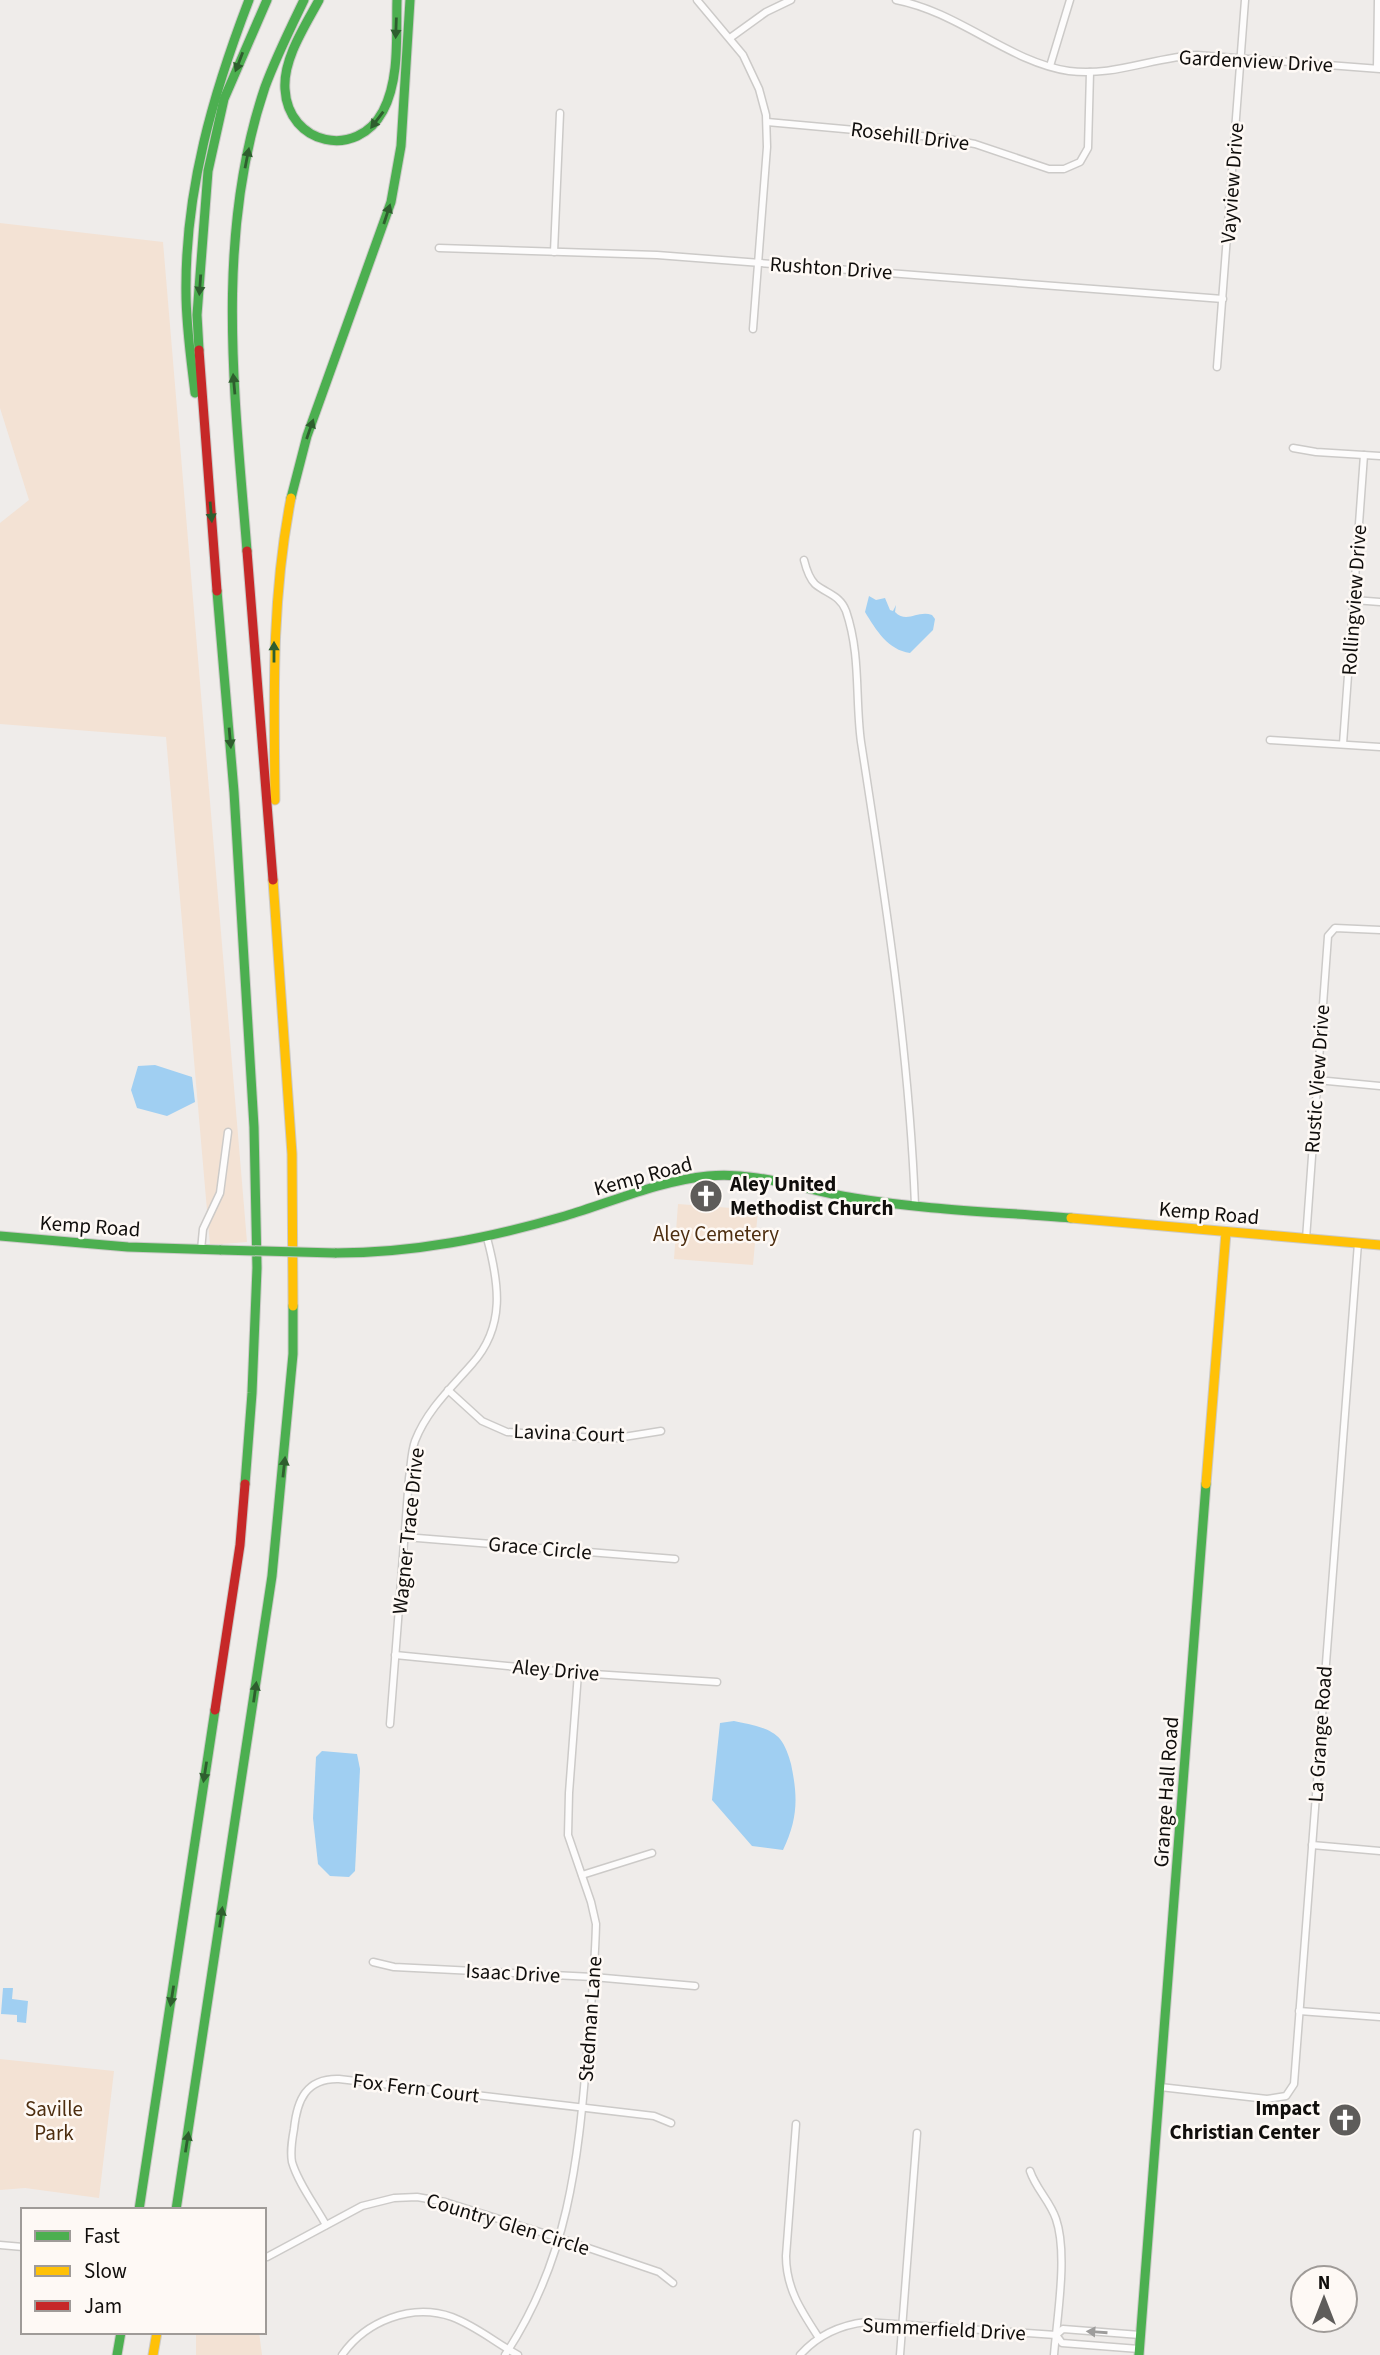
<svg xmlns="http://www.w3.org/2000/svg" width="1380" height="2355" font-family="'Source Sans 3',sans-serif">
  <style>
    .green { fill: #f3e2d4 }
    .water { fill: #a0cff2 }
    .lines { fill: none; stroke-linecap: round; stroke-linejoin: round }
    .street-casing { stroke: #cccac8; stroke-width: 9 }
    .fast-casing { stroke: #cccac8; stroke-width: 11 }
    .slow-casing { stroke: #cccac8; stroke-width: 11 }
    .jam-casing { stroke: #cccac8; stroke-width: 11 }
    .street { stroke: #fdfcfc; stroke-width: 6 }
    .fast { stroke: #4caf50; stroke-width: 9 }
    .slow { stroke: #ffc107; stroke-width: 9 }
    .jam { stroke: #c62828; stroke-width: 9 }
    .fast-bridge-casing { stroke: #cccac8; stroke-width: 11; stroke-linecap: butt }
    .fast-bridge { stroke: #4caf50; stroke-width: 9 }
    .oneway { fill: #2e5e2e }
    .oneway2 { fill: #9e9d9c }
    .labels { text-anchor: middle; dominant-baseline: central; stroke-width: 5; stroke-linejoin: round; paint-order: stroke }
    .street-label { font-size: 21px; fill: #100e0c; stroke: #fef9f5 }
    .poi-label { font-size: 21px; font-weight: bold; fill: #100e0c; stroke: #fef9f5; text-anchor: start }
    .park-label { font-size: 21px; fill: #4d2e10; stroke: #fef9f5 }
  </style>
  <rect width="100%" height="100%" fill="#efecea"/>
  <!-- green -->
  <g class="green">
    <polygon points="0,223 163,242 247,1242 210,1245 166,737 0,724 0,523 29,500 0,408"/>
    <polygon points="678,1204 758,1210 753,1265 674,1259"/>
    <polygon points="0,2059 114,2071 99,2198 25,2188 0,2190"/>
    <polygon points="196,2332 259,2332 262,2355 196,2355"/>
  </g>
  <!-- water -->
  <g class="water">
    <path d="M869,596L876,600L885,598L890,610L893,611L896,605L895,612C907,624 917,610 932,615L935,619L933,630L910,653C888,650 876,630 865,612Z"/>
    <polygon points="155,1065 192,1077 195,1102 167,1116 137,1108 131,1090 138,1066"/>
    <path d="M734,1721C748,1724 770,1727 780,1739C785,1745 789,1756 791,1764C798,1797 798,1819 783,1850L752,1846L712,1800L720,1723Z"/>
    <polygon points="322,1751 357,1754 360,1769 355,1871 349,1877 330,1876 318,1864 313,1818 316,1757"/>
    <polygon points="3,1988 13,1988 12,1999 28,2001 26,2023 17,2022 17,2015 1,2014"/>
  </g>
  <g class="lines">
    <defs>
      <g id="street">
        <polyline points="697,0 743,55 759,89 766,115 767,147 753,329"/>
        <path d="M896,0C959,12 1009,62 1069,71C1113,77 1154,57 1197,55L1380,69"/>
        <polyline points="730,38 766,12 791,0"/>
        <polyline points="1050,66 1070,0"/>
        <polyline points="1377,68 1378,0"/>
        <polyline points="767,122 943,138 975,144 1049,169 1064,169 1080,162 1088,148 1090,72"/>
        <polyline points="439,248 657,255 1223,299"/>
        <polyline points="554,252 560,113"/>
        <polyline points="1217,367 1245,0"/>
        <polyline points="1293,448 1316,452 1380,456"/>
        <path d="M804,560C806,568 809,578 815,584C827,594 840,595 846,611C861,655 855,698 861,742C885,896 909,1050 915,1205"/>
        <polyline points="1354,600 1380,602"/>
        <polyline points="1270,740 1380,747"/>
        <polyline points="1343,744 1364,455"/>
        <polyline points="1317,1080 1380,1086"/>
        <polyline points="1306,1239 1328,936 1335,928 1380,930"/>
        <polyline points="201,1250 203,1229 220,1193 228,1132"/>
        <polyline points="448,1390 482,1421 507,1432 611,1439 661,1431"/>
        <polyline points="405,1537 675,1559"/>
        <polyline points="395,1655 578,1673 717,1682"/>
        <path d="M390,1724L409,1478C411,1466 411,1452 415,1441C427,1410 451,1388 472,1364C506,1326 499,1283 487,1238"/>
        <polyline points="1312,1845 1380,1851"/>
        <polyline points="582,1875 652,1853"/>
        <polyline points="373,1962 394,1967 593,1977 695,1986"/>
        <polyline points="1299,2011 1380,2017"/>
        <polyline points="1160,2087 1267,2099 1286,2096 1294,2084 1358,1243"/>
        <path d="M796,2124L786,2256C786,2289 802,2312 819,2338"/>
        <path d="M1030,2171C1036,2189 1050,2201 1056,2219C1068,2254 1057,2317 1054,2355"/>
        <path d="M326,2225C315,2205 298,2183 292,2162C290,2151 292,2140 294,2129C297,2100 306,2078 339,2079L654,2116L671,2123"/>
        <polyline points="0,2245 23,2247"/>
        <polyline points="267,2257 362,2206 394,2198 417,2197 445,2202 559,2238 659,2272 673,2283"/>
        <polyline points="1056,2335 1062,2343 1139,2349"/>
        <path d="M342,2355C366,2321 411,2303 452,2317C476,2326 496,2343 518,2355"/>
        <path d="M505,2355C568,2260 578,2163 587,2053C591,2010 595,1967 596,1924L591,1902L568,1835L569,1793L578,1673"/>
        <path d="M800,2355C817,2336 840,2325 866,2322L1056,2335L1063,2329L1140,2335"/>
        <polyline points="900,2355 917,2133"/>
      </g>
      <g id="fast">
        <path d="M319,0C305,26 283,59 285,89C288,145 357,160 383,111C400,79 396,35 397,0"/>
        <polyline points="199,350 197,315 208,171 224,99 267,0"/>
        <path d="M195,393C191,359 186,326 186,292C185,190 213,94 249,0"/>
        <polyline points="291,498 307,436 391,202 401,146 410,0"/>
        <path d="M247,551C235,398 214,237 265,87C276,57 290,29 304,0"/>
        <polyline points="217,591 234,792 254,1127 257,1268 252,1393 245,1484"/>
        <polyline points="0,1236 128,1247 221,1250"/>
        <path d="M335,1253C414,1253 489,1238 565,1216C612,1202 659,1181 708,1176C758,1171 806,1191 854,1198C926,1210 999,1212 1071,1218"/>
        <polyline points="139,2210 215,1710"/>
        <polyline points="176,2210 272,1576 293,1354 293,1306"/>
        <polyline points="117,2355 121,2332"/>
        <polyline points="1139,2355 1206,1484"/>
      </g>
      <g id="slow">
        <path d="M275,800C274,697 271,600 291,498"/>
        <polyline points="273,880 292,1154 293,1306"/>
        <polyline points="1071,1218 1380,1245"/>
        <polyline points="1206,1484 1226,1232"/>
        <polyline points="153,2355 157,2332"/>
      </g>
      <g id="jam">
        <polyline points="199,350 217,591"/>
        <polyline points="247,551 273,880"/>
        <polyline points="215,1710 240,1545 245,1484"/>
      </g>
    </defs>
    <!-- street casing -->
    <use href="#street" class="street-casing"/>
    <!-- fast casing -->
    <use href="#fast" class="fast-casing"/>
    <!-- slow casing -->
    <use href="#slow" class="slow-casing"/>
    <!-- jam casing -->
    <use href="#jam" class="jam-casing"/>
    <!-- street -->
    <use href="#street" class="street"/>
    <!-- fast -->
    <use href="#fast" class="fast"/>
    <!-- slow -->
    <use href="#slow" class="slow"/>
    <!-- jam -->
    <use href="#jam" class="jam"/>
    <defs>
      <polyline id="fast-bridge" points="221,1250 335,1253"/>
    </defs>
    <!-- fast-bridge casing -->
    <use href="#fast-bridge" class="fast-bridge-casing"/>
    <!-- fast-bridge -->
    <use href="#fast-bridge" class="fast-bridge"/>
  </g>
  <!-- one-way arrows -->
  <defs><path id="oneway-solid" d="M-6-.8H1V-3.2L6.5 0L1 3.2V.8H-6Z" transform="scale(1.75)"/></defs>
  <g class="oneway">
    <use href="#oneway-solid" transform="translate(396 28) rotate(92)"/>
    <use href="#oneway-solid" transform="translate(239 62) rotate(111)"/>
    <use href="#oneway-solid" transform="translate(377 120) rotate(127)"/>
    <use href="#oneway-solid" transform="translate(247 158) rotate(-79)"/>
    <use href="#oneway-solid" transform="translate(387 214) rotate(-72)"/>
    <use href="#oneway-solid" transform="translate(200 285) rotate(94)"/>
    <use href="#oneway-solid" transform="translate(234 384) rotate(-95)"/>
    <use href="#oneway-solid" transform="translate(310 429) rotate(-71)"/>
    <use href="#oneway-solid" transform="translate(211 512) rotate(85)"/>
    <use href="#oneway-solid" transform="translate(274 652) rotate(-90)"/>
    <use href="#oneway-solid" transform="translate(230 738) rotate(85)"/>
    <use href="#oneway-solid" transform="translate(284 1467) rotate(-84)"/>
    <use href="#oneway-solid" transform="translate(255 1692) rotate(-82)"/>
    <use href="#oneway-solid" transform="translate(205 1772) rotate(99)"/>
    <use href="#oneway-solid" transform="translate(221 1917) rotate(-82)"/>
    <use href="#oneway-solid" transform="translate(172 1996) rotate(99)"/>
    <use href="#oneway-solid" transform="translate(187 2142) rotate(-81)"/>
  </g>
  <use class="oneway2" href="#oneway-solid" transform="translate(1097 2332) rotate(-176)"/>
  <!-- icons -->
  <defs>
    <symbol id="church-disc" viewBox="-11 -11 22 22"><circle r="9.5" fill="#5e5c5a" stroke="#fef9f5"/><path d="M-1.2-6h2.4v3.5h3.3v2.4h-3.3V6h-2.4V-.1h-3.3v-2.4h3.3Z" fill="#fff"/></symbol>
  </defs>
  <g fill-rule="evenodd">
    <use href="#church-disc" x="687" y="1177" width="38" height="38"/>
    <use href="#church-disc" x="1326" y="2101" width="38" height="38"/>
  </g>
  <g class="labels">
    <!-- street labels -->
    <g class="street-label">
      <text transform="translate(1256 61) rotate(3)">Gardenview Drive</text>
      <text transform="translate(910 136) rotate(7)">Rosehill Drive</text>
      <text transform="translate(1232 183) rotate(-86)">Vayview Drive</text>
      <text transform="translate(831 268) rotate(4)">Rushton Drive</text>
      <text transform="translate(1354 600) rotate(-86)">Rollingview Drive</text>
      <text transform="translate(1317 1079) rotate(-86)">Rustic View Drive</text>
      <text transform="translate(643 1176) rotate(-15)">Kemp Road</text>
      <text transform="translate(1209 1213) rotate(5)">Kemp Road</text>
      <text transform="translate(90 1226) rotate(4)">Kemp Road</text>
      <text transform="translate(569 1433) rotate(2)">Lavina Court</text>
      <text transform="translate(408 1531) rotate(-84)">Wagner Trace Drive</text>
      <text transform="translate(540 1548) rotate(5)">Grace Circle</text>
      <text transform="translate(556 1670) rotate(5)">Aley Drive</text>
      <text transform="translate(1320 1734) rotate(-86)">La Grange Road</text>
      <text transform="translate(1166 1792) rotate(-86)">Grange Hall Road</text>
      <text transform="translate(513 1973) rotate(3)">Isaac Drive</text>
      <text transform="translate(590 2019) rotate(-86)">Stedman Lane</text>
      <text transform="translate(416 2088) rotate(7)">Fox Fern Court</text>
      <text transform="translate(508 2224) rotate(17)">Country Glen Circle</text>
      <text transform="translate(944 2329) rotate(3)">Summerfield Drive</text>
    </g>
    <!-- poi labels -->
    <g class="poi-label">
      <text x="730" y="1184">Aley United<tspan x="730" dy="24">Methodist Church</tspan></text>
      <text x="1320" y="2108" text-anchor="end">Impact<tspan x="1320" dy="24">Christian Center</tspan></text>
    </g>
    <!-- park labels -->
    <g class="park-label">
      <text x="716" y="1234">Aley Cemetery</text>
      <text x="54" y="2109">Saville<tspan x="54" dy="24">Park</tspan></text>
    </g>
  </g>
  <!-- legend -->
  <rect x="21" y="2208" width="245" height="126" fill="#fef9f5" stroke="#9f9b98" stroke-width="2"/>
  <rect x="35" y="2231" width="35" height="10" fill="#4caf50" stroke="#9f9b98" stroke-width="2"/>
  <text x="84" y="2243" font-size="21" fill="#100e0c">Fast</text>
  <rect x="35" y="2266" width="35" height="10" fill="#ffc107" stroke="#9f9b98" stroke-width="2"/>
  <text x="84" y="2278" font-size="21" fill="#100e0c">Slow</text>
  <rect x="35" y="2301" width="35" height="10" fill="#c62828" stroke="#9f9b98" stroke-width="2"/>
  <text x="84" y="2313" font-size="21" fill="#100e0c">Jam</text>
  <!-- north arrow -->
  <g transform="translate(1324 2299)"><circle r="33" fill="#fef9f5" stroke="#9f9b98" stroke-width="2"/>
  <path d="M0-5L12 26L0 18L-12 26Z" fill="#5e5c5a"/>
  <text y="-10" font-size="19" font-weight="bold" text-anchor="middle" fill="#100e0c">N</text>
  </g>
</svg>
